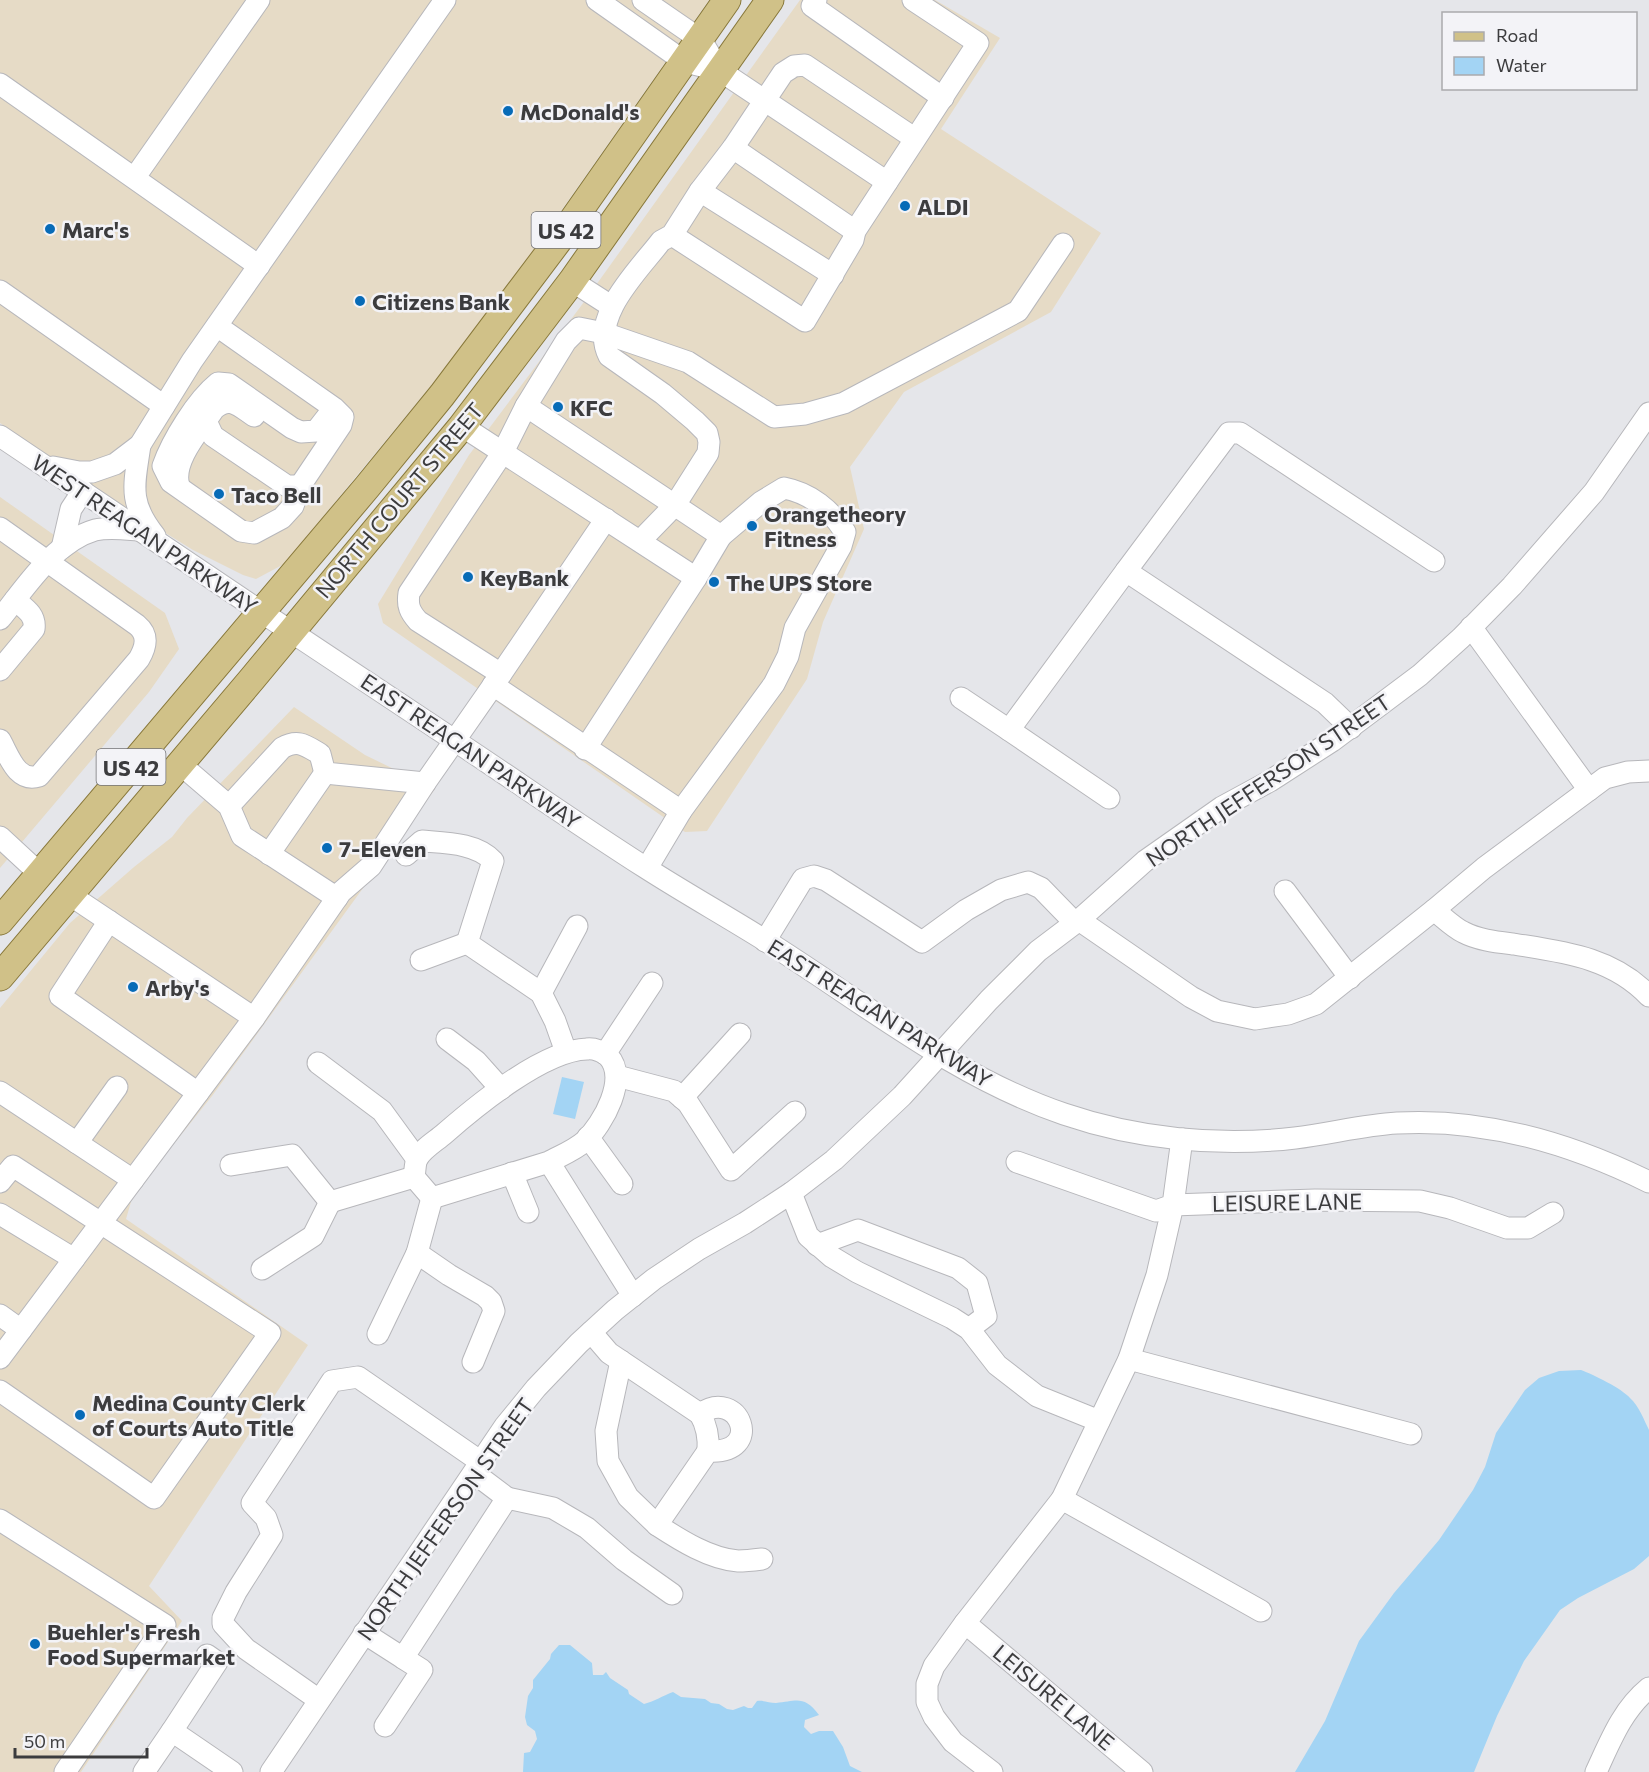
<svg xmlns="http://www.w3.org/2000/svg" width="1649" height="1772" font-family="Commissioner,sans-serif">
  <style>
    .commercial { fill: #e6dbc6 }
    .water { fill: #a3d4f4 }
    .lines { fill: none; stroke-linecap: round; stroke-linejoin: round }
    .minor-casing { stroke: #b7b7bb; stroke-width: 23 }
    .major-casing { stroke: #88783b; stroke-width: 29 }
    .minor { stroke: #fff; stroke-width: 21 }
    .major { stroke: #d0c188; stroke-width: 27 }
    .poi-dot { fill: #076bb7; stroke: #f3f3f7; stroke-width: 2 }
    .labels { text-anchor: middle; dominant-baseline: central; stroke-width: 5; stroke-linejoin: round; paint-order: stroke }
    .shield { fill: #f3f3f7; stroke: #737376; stroke-width: 1.5 }
    .shield-label { font-size: 21px; font-weight: bold; fill: #3c3c3e }
    .poi-label { font-size: 22px; font-weight: bold; fill: #3c3c3e; stroke: #f3f3f7; text-anchor: start }
    .street-label { font-size: 22px; fill: #3c3c3e; stroke: #f3f3f7 }
  </style>
  <rect width="100%" height="100%" fill="#e5e6ea"/>
  <!-- commercial -->
  <g class="commercial">
    <polygon points="0,0 709,0 481,325 284,564 256,579 243,575 193,550 133,513 0,423"/>
    <polygon points="800,0 935,0 1000,38 941,129 1101,233 1051,312 904,392 850,467 864,529 823,622 807,679 707,831 685,832 383,623 378,604 469,455 581,306"/>
    <polygon points="0,497 165,613 179,649 149,692 0,868"/>
    <polygon points="294,707 365,755 435,789 212,1096 133,1195 126,1219 308,1345 149,1586 182,1621 81,1772 0,1772 0,1008 70,923 134,867 172,837 187,818"/>
  </g>
  <!-- water -->
  <g class="water">
    <polygon points="562,1077 584,1082 575,1119 553,1114"/>
    <path d="M1581,1370C1594,1375 1621,1388 1630,1398C1639,1406 1644,1420 1649,1430V1556L1634,1569L1578,1598L1560,1610L1524,1661L1497,1716L1474,1772H1295L1325,1721L1359,1641L1394,1593L1439,1540L1473,1490L1485,1467L1496,1433L1525,1390L1539,1378L1559,1371Z"/>
    <path d="M559,1645H570L592,1663L593,1675H603L606,1672L610,1678L628,1690L629,1694L644,1704C655,1701 662,1696 673,1692L681,1697L705,1699L711,1703L719,1704L727,1709L733,1710L744,1706L748,1708H752L757,1701C764,1700 769,1703 776,1703C797,1701 804,1695 819,1715L805,1720L804,1727L811,1734L819,1731H833L843,1747L850,1766L862,1772H523L524,1753L530,1752L537,1739L535,1731L527,1725L525,1717L528,1696L533,1688V1680L550,1659L551,1654Z"/>
  </g>
  <g class="lines">
    <defs>
      <g id="minor">
        <polyline points="597,0 685,62 719,70 887,182"/>
        <polyline points="643,0 701,40 719,70"/>
        <polyline points="816,0 812,6 943,98"/>
        <polyline points="0,84 259,266"/>
        <polyline points="733,148 855,231"/>
        <polyline points="135,177 259,0"/>
        <polyline points="700,191 833,275"/>
        <polyline points="672,235 805,321 853,240 855,231 978,43 913,0"/>
        <polyline points="572,281 611,306"/>
        <polyline points="0,291 164,406"/>
        <path d="M217,326L334,408L343,417L341,425L300,486L293,506L282,518L254,533L241,531L171,482L163,466C172,440 197,400 218,383L229,384L292,428L301,432L316,431L334,408"/>
        <path d="M526,406L721,536L761,502L784,488C810,493 831,510 845,532L841,546L795,628L788,656L774,684L681,811"/>
        <polyline points="206,421 213,436 287,486 300,486"/>
        <polyline points="462,426 696,578"/>
        <path d="M0,436C150,538 300,638 451,738C516,781 580,826 646,868C685,893 726,916 766,941C863,1002 955,1077 1064,1114C1137,1139 1219,1147 1295,1138C1330,1134 1362,1125 1397,1123C1486,1118 1570,1143 1649,1182"/>
        <path d="M140,445C134,486 128,502 155,536"/>
        <polyline points="53,467 79,472 92,472 115,464 140,445 192,361 445,0"/>
        <path d="M179,486C171,461 201,429 214,409C230,395 239,406 254,416"/>
        <path d="M0,528L137,625C149,635 146,647 139,659L39,776C17,783 9,756 0,740"/>
        <path d="M640,541L675,505L708,453L709,442L707,433L695,421L663,394L609,356C589,317 639,270 661,241L672,235L700,191L733,148L783,73L794,66L805,65L914,138"/>
        <polyline points="62,548 71,509 83,491"/>
        <path d="M0,619C26,587 54,542 95,530C109,527 124,529 138,530"/>
        <polyline points="1471,627 1589,790"/>
        <path d="M0,670L34,629C36,615 26,609 15,600"/>
        <polyline points="501,674 606,519"/>
        <polyline points="493,685 681,811 647,868"/>
        <polyline points="961,698 1009,730"/>
        <polyline points="1351,728 1325,703 1126,571 1229,433 1240,433 1434,561"/>
        <polyline points="585,749 696,578 721,536"/>
        <polyline points="180,764 229,806 242,836 337,898"/>
        <path d="M1649,771L1628,772L1605,778L1484,868L1434,910C1443,917 1453,927 1463,932C1478,940 1497,942 1513,944C1563,952 1612,957 1649,996"/>
        <polyline points="1109,798 1009,730 1126,571"/>
        <path d="M229,806L282,748C298,739 305,745 320,754L325,773L425,783"/>
        <polyline points="0,837 40,874"/>
        <polyline points="269,854 325,773"/>
        <path d="M406,855L422,841C446,843 477,843 493,861L467,943L541,993L555,1021L566,1052"/>
        <polyline points="1285,891 1350,978"/>
        <polyline points="1079,920 1191,997 1217,1011 1255,1019 1288,1014 1316,1004 1434,910"/>
        <polyline points="109,921 60,996 198,1093"/>
        <polyline points="765,941 803,879 814,876 826,880 922,942 966,910 1001,890 1028,882 1041,888 1075,923"/>
        <polyline points="421,960 467,943"/>
        <polyline points="541,993 577,926"/>
        <path d="M254,1018L341,892L371,866L425,783L501,674L418,621C410,612 407,606 409,593L503,452L526,406L566,341L579,328L604,333L688,362L774,417L805,414L844,403L1018,311L1063,244"/>
        <polyline points="447,1039 476,1061 501,1089"/>
        <polyline points="605,1054 652,983"/>
        <polyline points="318,1063 382,1111 417,1159"/>
        <polyline points="617,1076 674,1091 688,1103 731,1170 795,1112"/>
        <polyline points="0,1092 133,1180"/>
        <polyline points="682,1098 740,1034"/>
        <polyline points="588,1137 622,1184"/>
        <polyline points="77,1143 117,1087"/>
        <path d="M549,1162L432,1198L414,1177C415,1172 415,1163 417,1159C422,1149 436,1141 444,1134C476,1106 544,1050 587,1049C594,1048 604,1052 608,1056C629,1078 603,1124 585,1141C575,1150 560,1156 549,1162L633,1296"/>
        <polyline points="1017,1162 1156,1211 1173,1205 1182,1139"/>
        <polyline points="231,1165 292,1155 330,1202 414,1177"/>
        <polyline points="512,1173 528,1212"/>
        <polyline points="0,1182 13,1166 270,1333 154,1498 0,1391"/>
        <polyline points="791,1193 808,1236 832,1257 857,1272 952,1318 969,1329 997,1365 1037,1396 1099,1421"/>
        <polyline points="0,1214 74,1259"/>
        <polyline points="817,1245 858,1230 958,1268 977,1283 986,1316 969,1329"/>
        <polyline points="417,1253 449,1275 485,1296 491,1302 494,1311 473,1362"/>
        <polyline points="262,1269 313,1236 330,1202"/>
        <polyline points="0,1315 21,1330"/>
        <path d="M591,1332L609,1353L700,1414C739,1386 766,1455 708,1451L657,1525C680,1540 710,1559 738,1561C746,1561 754,1560 762,1559"/>
        <polyline points="378,1334 417,1253 432,1198"/>
        <polyline points="0,1358 254,1018 70,895"/>
        <polyline points="1129,1359 1411,1434"/>
        <polyline points="621,1361 606,1431 608,1461 628,1497 657,1525"/>
        <path d="M700,1414C707,1426 709,1437 708,1451"/>
        <polyline points="507,1498 553,1508 587,1528 624,1560 672,1594"/>
        <polyline points="1062,1499 1261,1611"/>
        <polyline points="0,1520 165,1625 65,1772"/>
        <polyline points="965,1623 1142,1772"/>
        <polyline points="364,1633 403,1658 507,1498 474,1473"/>
        <polyline points="319,1700 246,1649 223,1624 223,1618 236,1592 272,1535 266,1518 252,1503 332,1381 358,1377 481,1462"/>
        <polyline points="385,1726 422,1670 403,1658"/>
        <polyline points="172,1731 217,1662 207,1655"/>
        <polyline points="144,1772 172,1731 232,1772"/>
        <polyline points="271,1772 505,1426 536,1388 579,1343 615,1310 654,1279 699,1249 745,1223 791,1193 834,1160 902,1096 989,1000 1038,951 1079,920 1145,861 1222,807 1270,781 1332,741 1420,675 1461,638 1512,586 1594,492 1649,413"/>
        <polyline points="992,1772 953,1742 934,1717 927,1702 927,1684 934,1666 965,1623 1062,1499 1129,1359 1157,1275 1173,1205 1315,1200 1420,1201 1450,1208 1507,1228 1528,1228 1553,1213"/>
        <path d="M1596,1772C1610,1742 1622,1710 1649,1688"/>
      </g>
      <g id="major">
        <polyline points="0,921 367,487 442,395 558,241 727,0"/>
        <polyline points="0,977 252,679 462,426 572,281 770,0"/>
      </g>
    </defs>
    <!-- minor casing -->
    <use href="#minor" class="minor-casing"/>
    <!-- major casing -->
    <use href="#major" class="major-casing"/>
    <!-- minor -->
    <use href="#minor" class="minor"/>
    <!-- major -->
    <use href="#major" class="major"/>
  </g>
  <!-- markers -->
  <g class="poi-dot">
    <circle cx="508" cy="111" r="6"/>
    <circle cx="905" cy="206" r="6"/>
    <circle cx="50" cy="229" r="6"/>
    <circle cx="360" cy="301" r="6"/>
    <circle cx="558" cy="407" r="6"/>
    <circle cx="219" cy="494" r="6"/>
    <circle cx="752" cy="526" r="6"/>
    <circle cx="468" cy="577" r="6"/>
    <circle cx="714" cy="582" r="6"/>
    <circle cx="327" cy="848" r="6"/>
    <circle cx="133" cy="987" r="6"/>
    <circle cx="80" cy="1415" r="6"/>
    <circle cx="35" cy="1644" r="6"/>
  </g>
  <g class="labels">
    <!-- shield labels -->
    <g class="shield">
      <rect x="531.5" y="212" width="69" height="36" rx="4.5"/>
      <rect x="96.5" y="749" width="69" height="36" rx="4.5"/>
    </g>
    <g class="shield-label">
      <text x="566" y="230">US 42</text>
      <text x="131" y="767">US 42</text>
    </g>
    <!-- poi labels -->
    <g class="poi-label">
      <text x="520" y="111">McDonald's</text>
      <text x="917" y="206">ALDI</text>
      <text x="62" y="229">Marc's</text>
      <text x="372" y="301">Citizens Bank</text>
      <text x="570" y="407">KFC</text>
      <text x="231" y="494">Taco Bell</text>
      <text x="764" y="513">Orangetheory<tspan x="764" dy="25">Fitness</tspan></text>
      <text x="480" y="577">KeyBank</text>
      <text x="726" y="582">The UPS Store</text>
      <text x="339" y="848">7-Eleven</text>
      <text x="145" y="987">Arby's</text>
      <text x="92" y="1402">Medina County Clerk<tspan x="92" dy="25">of Courts Auto Title</tspan></text>
      <text x="47" y="1631">Buehler's Fresh<tspan x="47" dy="25">Food Supermarket</tspan></text>
    </g>
    <!-- street labels -->
    <g class="street-label">
      <text transform="translate(399 500) rotate(-50)">NORTH COURT STREET</text>
      <text transform="translate(145 534) rotate(34)">WEST REAGAN PARKWAY</text>
      <text transform="translate(471 751) rotate(34)">EAST REAGAN PARKWAY</text>
      <text transform="translate(1268 780) rotate(-34)">NORTH JEFFERSON STREET</text>
      <text transform="translate(880 1013) rotate(32)">EAST REAGAN PARKWAY</text>
      <text transform="translate(1287 1202) rotate(-1)">LEISURE LANE</text>
      <text transform="translate(445 1519) rotate(-55)">NORTH JEFFERSON STREET</text>
      <text transform="translate(1054 1697) rotate(40)">LEISURE LANE</text>
    </g>
  </g>
  <!-- legend -->
  <rect x="1442" y="12" width="195" height="78" fill="#f3f3f7" stroke="#aaaaad" stroke-width="1.5"/>
  <rect x="1454" y="32" width="30" height="9" fill="#d0c188" stroke="#aaaaad" stroke-width="1.5"/>
  <text x="1496" y="42" font-size="18" fill="#3c3c3e">Road</text>
  <rect x="1454" y="57" width="30" height="18" fill="#a3d4f4" stroke="#aaaaad" stroke-width="1.5"/>
  <text x="1496" y="72" font-size="18" fill="#3c3c3e">Water</text>
  <!-- scale -->
  <path d="M15 1748v9h132v-9" fill="none" stroke="#3c3c3e" stroke-width="3"/>
  <text x="24" y="1748" font-size="18" fill="#3c3c3e" stroke="#f3f3f7" stroke-width="4.5" paint-order="stroke">50 m</text>
</svg>
